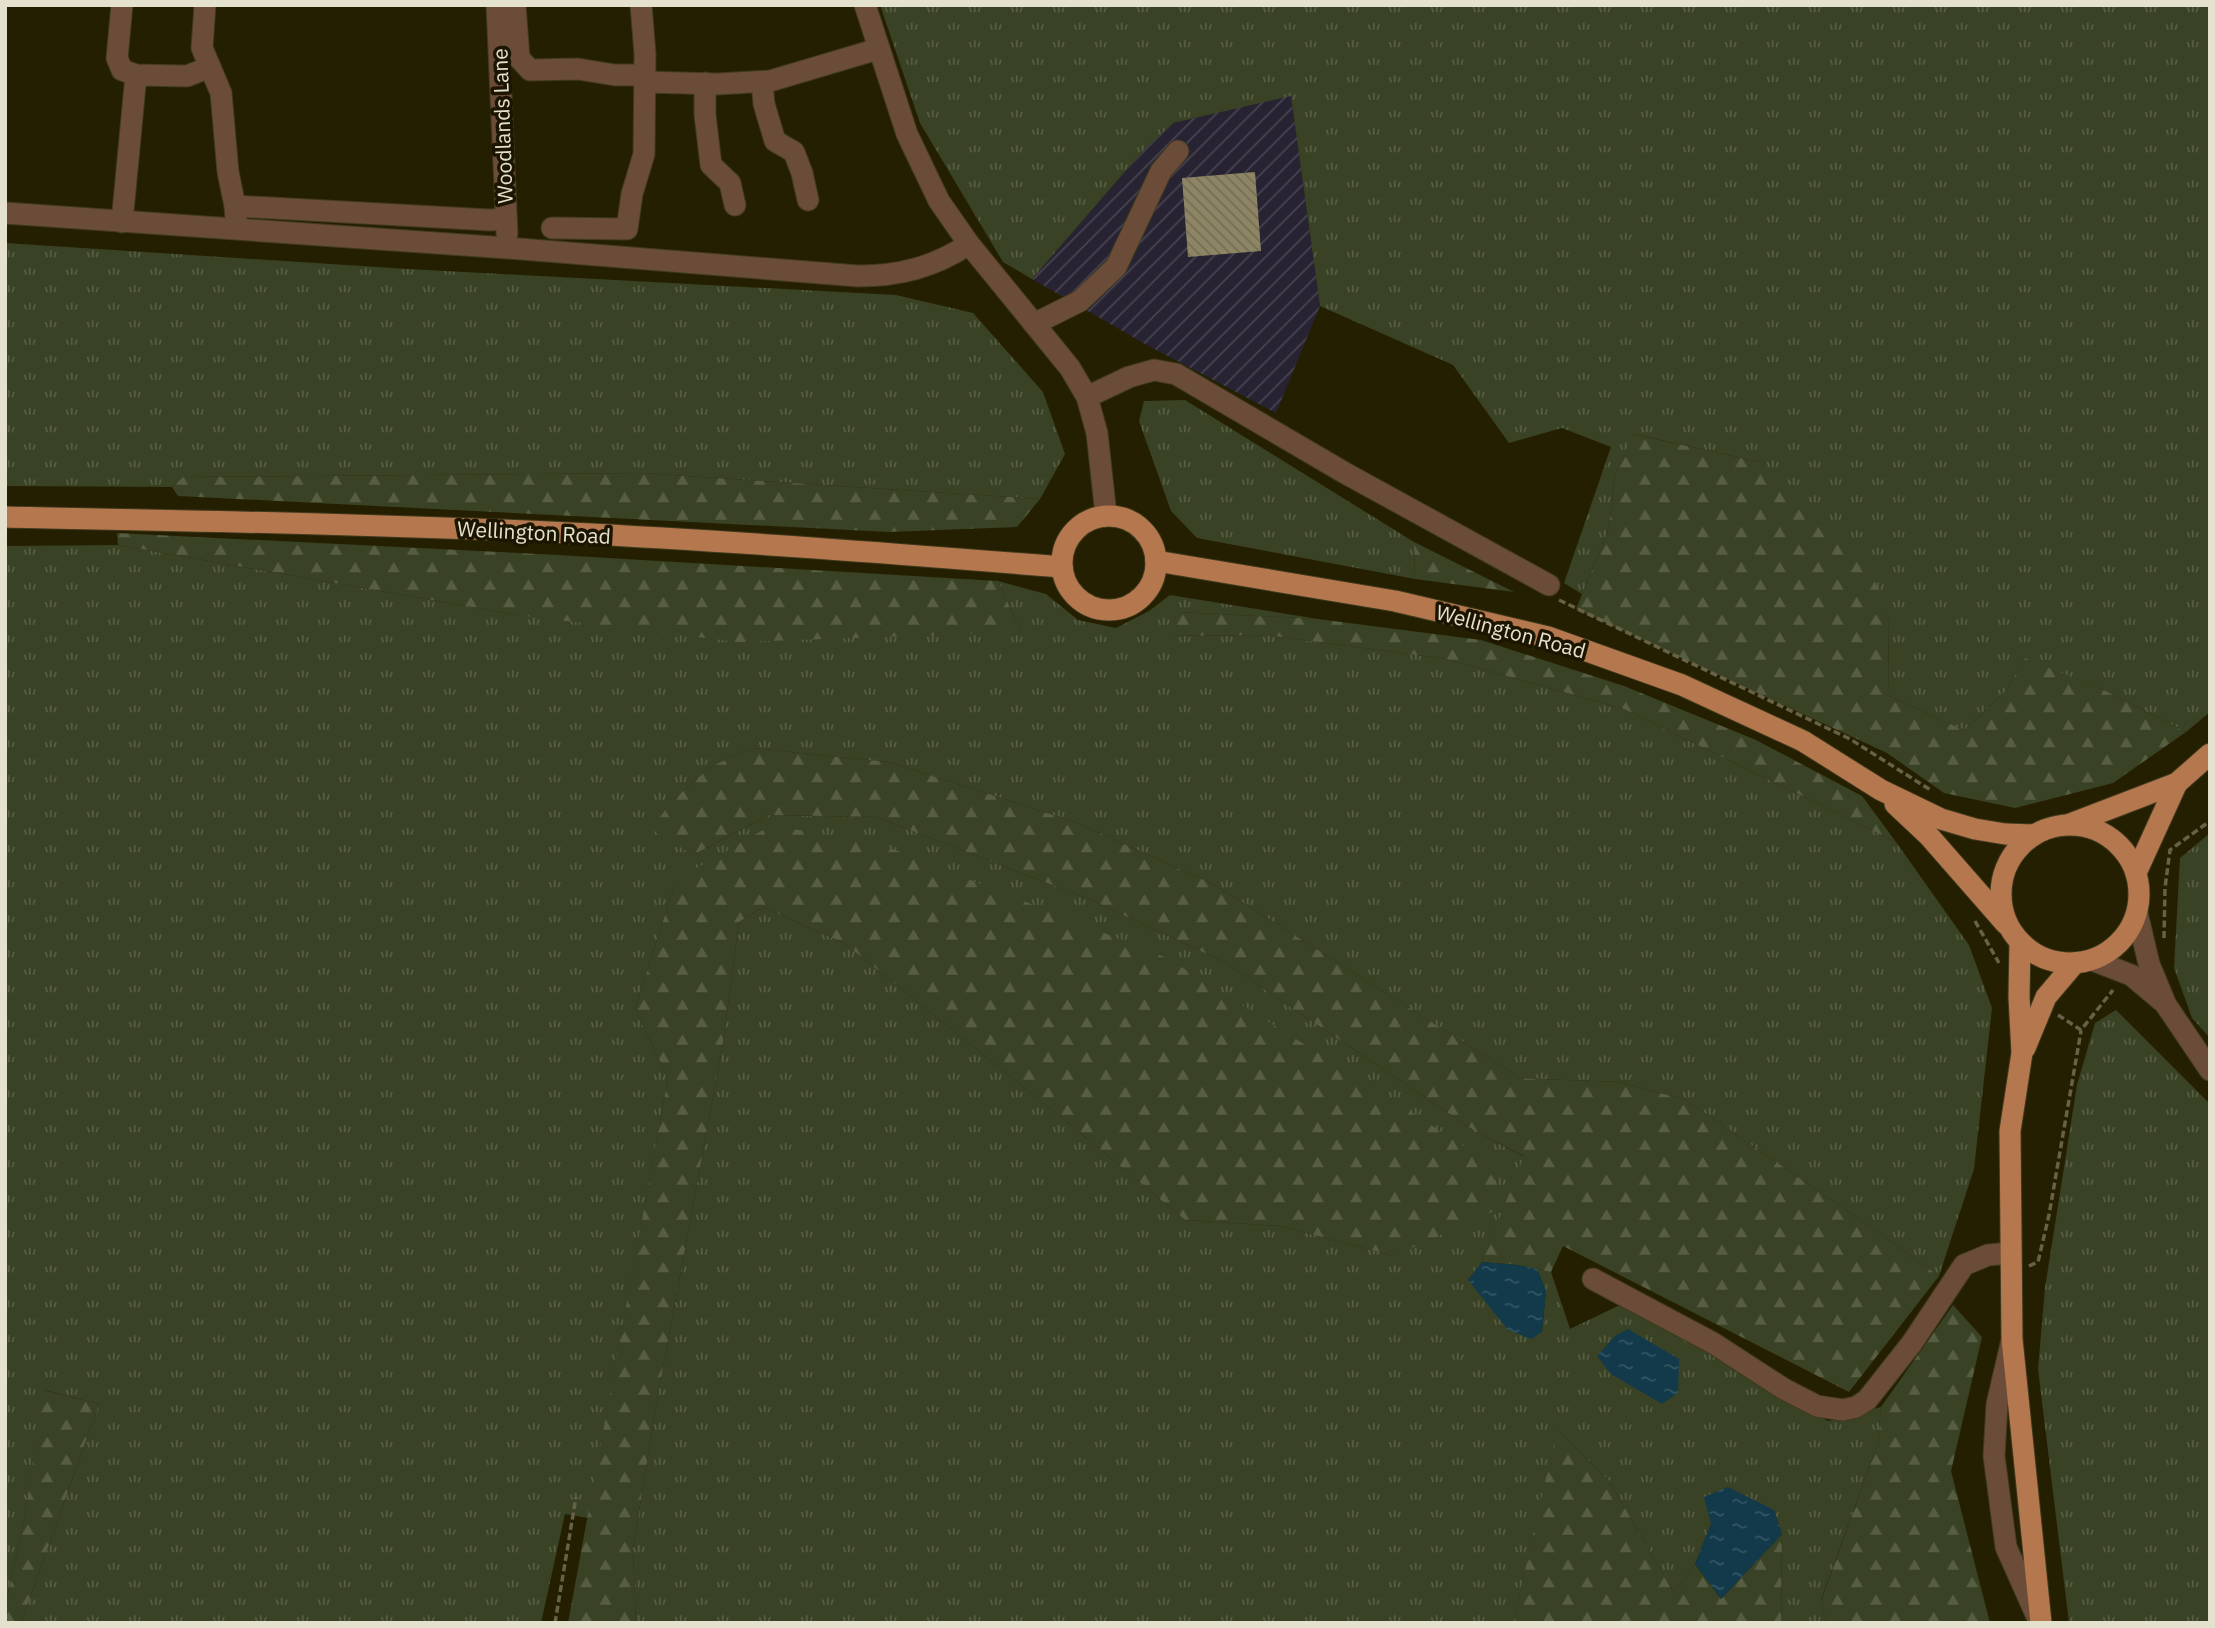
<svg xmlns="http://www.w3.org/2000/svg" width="2215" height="1628" font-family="'IBM Plex Sans',sans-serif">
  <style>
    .industrial { fill: url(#industrial-furrows) }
    .grass { fill: url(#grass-tufts) }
    .forest { fill: url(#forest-firs) }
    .water { fill: url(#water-ripples) }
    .building { fill: url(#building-back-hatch) }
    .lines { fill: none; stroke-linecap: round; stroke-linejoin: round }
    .minor-casing { stroke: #403a1e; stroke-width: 23 }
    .major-casing { stroke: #403a1e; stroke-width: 23 }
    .path { stroke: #666147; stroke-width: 3.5; stroke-dasharray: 7 3.5; stroke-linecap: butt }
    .minor { stroke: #6a4c38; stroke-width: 21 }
    .major { stroke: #b5784e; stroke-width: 21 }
    .labels { text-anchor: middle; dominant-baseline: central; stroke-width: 7; stroke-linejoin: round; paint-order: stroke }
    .street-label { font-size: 21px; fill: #e5e1cf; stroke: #1c1500 }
  </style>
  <defs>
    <pattern id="industrial-furrows" width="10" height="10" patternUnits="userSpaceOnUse" patternTransform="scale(1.75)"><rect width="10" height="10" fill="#282333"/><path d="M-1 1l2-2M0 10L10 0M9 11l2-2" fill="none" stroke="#474350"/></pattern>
    <pattern id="grass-tufts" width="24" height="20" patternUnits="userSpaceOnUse" patternTransform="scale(1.75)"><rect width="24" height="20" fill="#394224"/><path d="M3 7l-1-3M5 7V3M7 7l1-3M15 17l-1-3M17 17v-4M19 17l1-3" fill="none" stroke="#565d43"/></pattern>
    <pattern id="forest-firs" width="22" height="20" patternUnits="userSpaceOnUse" patternTransform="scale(1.75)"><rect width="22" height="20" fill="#394224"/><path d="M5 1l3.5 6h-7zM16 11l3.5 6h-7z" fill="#565d43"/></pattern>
    <pattern id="water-ripples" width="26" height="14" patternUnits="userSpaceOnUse" patternTransform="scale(1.75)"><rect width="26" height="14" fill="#123a4a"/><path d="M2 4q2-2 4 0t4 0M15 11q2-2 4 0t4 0" fill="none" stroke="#345663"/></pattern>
    <pattern id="building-back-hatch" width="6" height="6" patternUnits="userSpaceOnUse" patternTransform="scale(1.75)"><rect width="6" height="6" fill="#8d8564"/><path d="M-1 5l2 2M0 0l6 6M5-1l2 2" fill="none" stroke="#746e57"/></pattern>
  </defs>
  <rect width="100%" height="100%" fill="#251f01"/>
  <!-- industrial -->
  <polygon class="industrial" points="1291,95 1320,306 1276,413 1145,344 1032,279 1142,152 1173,123"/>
  <!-- grass -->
  <g class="grass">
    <polygon points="880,5 2210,5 2210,712 2186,732 2106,691 2025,659 2007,690 1964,730 1889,696 1888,614 1764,463 1634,434 1615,474 1609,528 1582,594 1564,583 1611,447 1562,428 1509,443 1453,365 1320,306 1291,96 1173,123 1142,152 1032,279 1003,262 920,123"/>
    <polygon points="5,243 408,269 896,295 973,313 1043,392 1065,454 1040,499 641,473 183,477 172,487 5,486"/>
    <polygon points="1185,400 1414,542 1415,579 1197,538 1171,511 1139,421 1144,401"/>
    <polygon points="118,545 517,615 1021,632 998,581 1046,594 1078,620 1116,628 1149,611 1170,595 1318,619 1178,612 1168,636 1267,635 1446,659 1624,709 1896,842 1969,945 1992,1008 1974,1169 1939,1276 1878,1232 1686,1100 1620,1082 1520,1078 1215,885 1075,822 889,762 751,748 710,767 673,800 693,855 769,815 876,817 1089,899 1224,962 1478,1133 1525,1157 1482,1262 1468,1280 1542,1332 1546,1291 1537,1269 1551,1272 1570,1329 1622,1304 1828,1421 1881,1407 1878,1443 1821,1600 1826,1623 1781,1623 1782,1534 1774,1510 1711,1524 1695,1564 1674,1593 1610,1482 1558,1430 1513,1623 636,1623 633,1549 656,1406 723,1043 739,922 763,907 844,943 1072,1126 1185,1220 1280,1226 1394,1256 1374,1088 676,880 635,1009 668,1078 588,1518 565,1514 541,1623 21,1623 99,1404 44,1390 25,1516 5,1607 5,546"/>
    <polygon points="2210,833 2210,1038 2192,1018 2174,968 2180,858"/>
    <polygon points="2116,1010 2210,1104 2210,1623 2069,1623 2038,1369 2045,1288 2077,1085 2095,1023"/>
  </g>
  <!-- forest -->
  <g class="forest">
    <polygon points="1633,434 1764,463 1860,545 1888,614 1889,696 1964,730 2007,690 2025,658 2106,691 2186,732 2113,783 2015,808 1944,793 1887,753 1576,609 1609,528 1615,474"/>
    <polygon points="641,473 1040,499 1017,527 889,532 178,496 172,487 183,477"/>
    <polygon points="117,533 558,555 998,581 1021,632 738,642 517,615 118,545"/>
    <polygon points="1414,542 1514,592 1415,579"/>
    <polygon points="1178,612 1318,619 1481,640 1624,686 1756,740 1862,796 1896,842 1624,709 1446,659 1267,635 1168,636 1170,622"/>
    <polygon points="751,748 889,762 1075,822 1215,885 1520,1078 1620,1082 1686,1100 1878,1232 1939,1276 1849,1392 1563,1246 1551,1272 1517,1265 1482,1262 1524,1156 1478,1133 1224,962 1089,899 876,817 769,815 693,855 651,829 673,800 710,767"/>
    <polygon points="772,825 885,846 1167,958 1374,1088 1494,1166 1496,1210 1394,1256 1280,1226 1185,1220 1072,1126 844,943 763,907 739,922 723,1043 656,1406 633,1549 636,1623 568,1623 668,1078 635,1009 676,880"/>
    <polygon points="1953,1305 1982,1337 1951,1471 1990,1623 1826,1623 1821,1601 1878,1443 1881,1407"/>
    <polygon points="43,1390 99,1404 21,1623 5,1623 5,1607 25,1516"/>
    <polygon points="1557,1429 1610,1482 1674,1593 1695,1564 1721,1599 1782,1534 1781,1623 1513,1623"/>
  </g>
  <!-- water -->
  <g class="water">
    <polygon points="1482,1262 1517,1265 1537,1269 1546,1291 1542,1332 1531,1339 1508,1330 1468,1280"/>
    <polygon points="1628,1329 1679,1359 1678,1393 1662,1404 1611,1374 1597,1356 1615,1336"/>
    <polygon points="1728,1487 1774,1510 1782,1534 1721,1599 1695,1564 1711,1524 1704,1497"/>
  </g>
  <!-- building -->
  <polygon class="building" points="1255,172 1261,251 1188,257 1182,178"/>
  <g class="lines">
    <defs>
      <g id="minor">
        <polyline points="122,5 117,58 122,70 136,75 187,76 210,67"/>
        <polyline points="205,5 202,48 221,93 228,172 235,206 236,220"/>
        <polyline points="497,5 507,234"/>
        <polyline points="515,5 519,58 530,70 578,69 615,75 644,75"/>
        <polyline points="865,5 907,134 939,201 969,244 1070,368 1087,397 1097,433 1106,515"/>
        <polyline points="644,82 718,84 770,81 878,49"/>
        <polyline points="762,82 764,104 775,141 794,152 802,173 808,200"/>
        <polyline points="705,83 705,115 711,165 730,183 735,205"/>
        <polyline points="235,206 490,220 506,219"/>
        <path d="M5,213L507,248L858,276C900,276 934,267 969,244"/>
        <polyline points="122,222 136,75"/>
        <polyline points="552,228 627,229 632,194 644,154 645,54 641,5"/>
        <polyline points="1034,324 1080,301 1116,267 1161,171 1178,151"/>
        <polyline points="1087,397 1129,377 1154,370 1176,374 1345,473 1549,585"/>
        <polyline points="2137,913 2149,964 2166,1005 2210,1070"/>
        <polyline points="2092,960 2131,975 2162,1001"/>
        <polyline points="1593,1279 1713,1343 1784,1389 1817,1406 1843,1410 1856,1407 1867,1400 1912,1343 1964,1265 1988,1255 2011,1253"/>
        <polyline points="2011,1344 1997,1404 1994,1456 2006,1547 2039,1621"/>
      </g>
      <g id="major">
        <circle cx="1109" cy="563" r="47"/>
        <path d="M5,517C193,521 381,524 569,533C733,541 898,554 1062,567"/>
        <polyline points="1156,561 1395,601 1548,637 1682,685 1803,741 1881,790 1941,819 1975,829 2005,834 2034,835"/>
        <polyline points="1895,804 1929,836 2006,924"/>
        <polyline points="2070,824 2177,783 2210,754"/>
        <circle cx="2070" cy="894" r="69"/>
        <polyline points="2136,873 2177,783"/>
        <polyline points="2020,942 2019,997 2022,1053 2010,1131 2012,1339 2041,1623"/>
        <polyline points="2025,1048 2046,997 2074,964"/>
      </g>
    </defs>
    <!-- minor casing -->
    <use href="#minor" class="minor-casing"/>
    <!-- major casing -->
    <use href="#major" class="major-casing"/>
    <!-- path -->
    <g class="path">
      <polyline points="1559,600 1850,739 1932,791"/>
      <polyline points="1975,921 1999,963"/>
      <polyline points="2164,938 2165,888 2170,850 2210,821"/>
      <polyline points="2058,1015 2081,1030 2113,990"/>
      <polyline points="2029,1266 2038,1262 2049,1215 2081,1031"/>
      <polyline points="555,1623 576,1497"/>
    </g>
    <!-- minor -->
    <use href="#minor" class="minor"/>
    <!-- major -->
    <use href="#major" class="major"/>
  </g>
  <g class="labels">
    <!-- street labels -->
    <g class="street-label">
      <text transform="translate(502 126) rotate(-92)">Woodlands Lane</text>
      <text transform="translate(534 532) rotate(3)">Wellington Road</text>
      <text transform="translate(1511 631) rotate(15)">Wellington Road</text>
    </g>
  </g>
  <!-- border -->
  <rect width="2215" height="1628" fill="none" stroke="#e5e1cf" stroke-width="14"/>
</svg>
